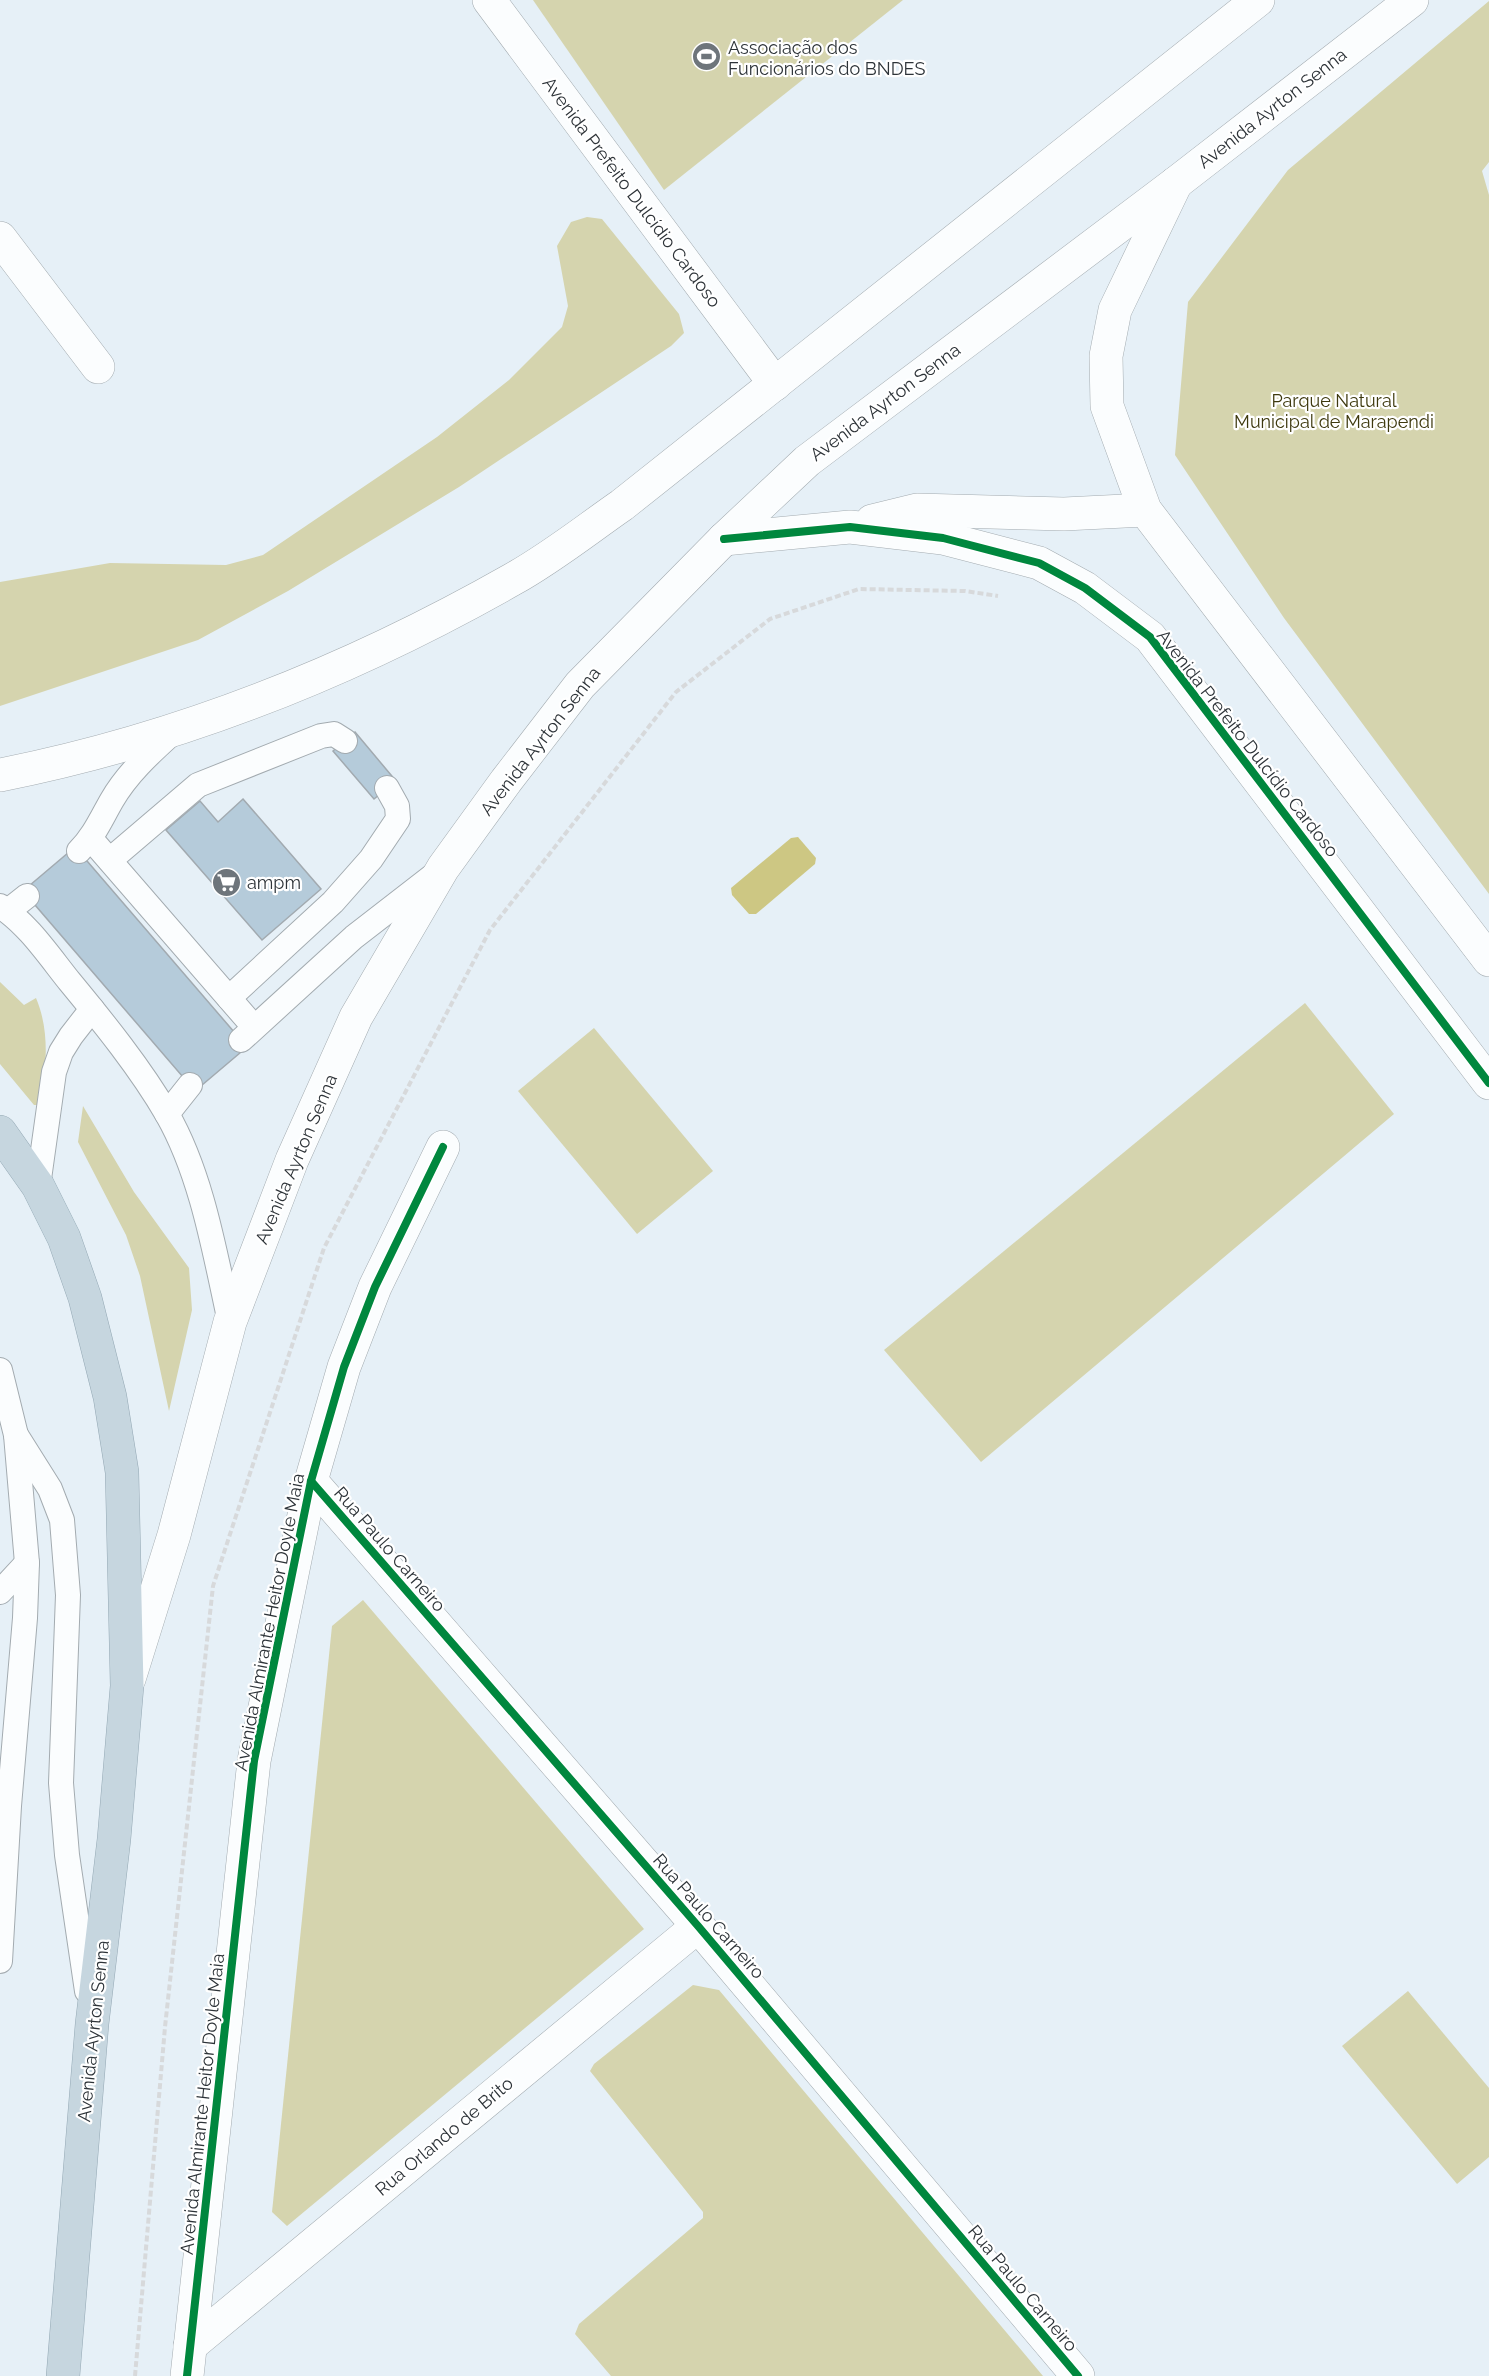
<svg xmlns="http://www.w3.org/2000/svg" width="1489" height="2376" font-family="Raleway,sans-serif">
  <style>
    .green { fill: #d5d4ae }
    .water { fill: #cdc783 }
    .building { fill: #b5cbda; stroke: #a2aab0; stroke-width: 1.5 }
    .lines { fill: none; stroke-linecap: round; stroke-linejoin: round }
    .lane-casing { stroke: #a3abb0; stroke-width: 26 }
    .street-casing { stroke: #a3abb0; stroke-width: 34 }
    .secondary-casing { stroke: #a3abb0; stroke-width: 34 }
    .highway-casing { stroke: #94a8b4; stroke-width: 34 }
    .path { stroke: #d7d9db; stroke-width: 4; stroke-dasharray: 6 3; stroke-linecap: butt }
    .lane { stroke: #fbfdfe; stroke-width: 24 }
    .street { stroke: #fbfdfe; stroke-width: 33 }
    .secondary { stroke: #fbfdfe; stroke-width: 33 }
    .highway { stroke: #c6d6df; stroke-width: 33 }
    .cycleway-casing { stroke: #fff; stroke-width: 11 }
    .cycleway { stroke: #00873e; stroke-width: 8 }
    .labels { text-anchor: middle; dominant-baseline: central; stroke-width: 4.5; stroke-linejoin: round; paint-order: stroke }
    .poi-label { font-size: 18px; fill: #2d3338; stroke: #fff; text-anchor: start }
    .street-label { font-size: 18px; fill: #2d3338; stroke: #fff }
    .park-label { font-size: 18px; fill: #3e390e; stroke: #fff }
  </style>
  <rect width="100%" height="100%" fill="#e6f0f7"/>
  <!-- green -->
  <g class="green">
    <polygon points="533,0 903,0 664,190"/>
    <polygon points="1489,1 1489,162 1482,171 1489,195 1489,894 1284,618 1175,455 1188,302 1288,170"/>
    <polygon points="587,217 602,219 679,314 684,333 671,346 459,487 288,591 198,640 0,706 0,582 110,563 226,565 263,555 437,437 509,380 562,327 568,306 557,246 571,222"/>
    <path d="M0,982L24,1005L36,998C50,1031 46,1065 42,1100L39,1105H34L0,1064Z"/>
    <polygon points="1305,1003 1394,1114 981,1462 884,1350"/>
    <polygon points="594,1028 713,1171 637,1234 518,1091"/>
    <polygon points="83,1106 134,1192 189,1268 192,1310 169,1411 140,1276 126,1235 78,1142"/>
    <polygon points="363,1600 644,1929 287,2226 272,2212 332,1626"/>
    <polygon points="693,1985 719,1990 1043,2376 611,2376 575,2334 579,2324 703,2218 703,2212 590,2071 594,2064"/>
    <polygon points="1408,1991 1489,2088 1489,2157 1457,2184 1342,2046"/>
  </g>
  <!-- water -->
  <polygon class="water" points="798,837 816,858 815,864 756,914 749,914 732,895 731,888 791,838"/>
  <!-- building -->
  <g class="building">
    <polygon points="355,732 396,781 374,799 333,751"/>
    <polygon points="243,799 321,889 262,940 166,830 200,801 218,822"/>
    <polygon points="75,847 247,1047 195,1091 23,891"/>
  </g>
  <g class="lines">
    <defs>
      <g id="lane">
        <polyline points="91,839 254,1027"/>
        <path d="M79,851C94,836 101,819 112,800C127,774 149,754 171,734"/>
        <polyline points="110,860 198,785 321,736 334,734 345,741"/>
        <path d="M0,906C28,924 49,956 70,982C103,1022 141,1069 167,1114C202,1175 215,1254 230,1322"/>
        <polyline points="8,911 27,896"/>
        <polyline points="229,998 333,902 371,859 398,819 397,806 387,788"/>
        <polyline points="241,1040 354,937 434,875"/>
        <polyline points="167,1114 190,1085"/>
        <polyline points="38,1186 54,1072 61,1052 71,1036 92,1009"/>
        <polyline points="0,1370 16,1435 27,1563 25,1618 9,1806 0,1961"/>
        <polyline points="16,1435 50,1489 62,1520 68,1595 61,1783 67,1855 87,1991"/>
        <polyline points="0,1592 27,1563"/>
      </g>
      <g id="street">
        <polyline points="489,0 775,384"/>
        <polyline points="1176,183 1115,310 1106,356 1107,406 1145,510 1489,960"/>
        <polyline points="0,238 98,367"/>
        <polyline points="872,521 917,510 1064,514 1145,510"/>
        <polyline points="724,539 850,527 943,538 1039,563 1085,588 1150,637 1489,1083"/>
        <polyline points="311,1481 698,1926 1078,2376"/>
        <polyline points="190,2346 698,1926"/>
        <polyline points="187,2376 254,1761 311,1481 344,1367 375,1287 443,1147"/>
      </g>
      <g id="secondary">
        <path d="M0,775C182,739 351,671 513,579C551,558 586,530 622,505L1258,0"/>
        <polyline points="129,1679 174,1535 230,1322 292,1160 356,1017 443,868 506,781 580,685 724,539 807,461 1176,183 1412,0"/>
      </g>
      <polyline id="highway" points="0,1132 38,1186 64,1238 85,1298 110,1397 122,1472 127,1686 114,1839 92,2024 63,2376"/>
    </defs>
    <!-- lane casing -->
    <use href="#lane" class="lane-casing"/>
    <!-- street casing -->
    <use href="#street" class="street-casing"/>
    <!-- secondary casing -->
    <use href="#secondary" class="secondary-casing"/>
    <!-- highway casing -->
    <use href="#highway" class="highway-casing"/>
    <!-- path -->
    <polyline class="path" points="135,2376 165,2027 213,1586 324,1248 490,930 676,692 770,619 859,589 965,591 998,596"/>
    <!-- lane -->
    <use href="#lane" class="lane"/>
    <!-- street -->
    <use href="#street" class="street"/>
    <!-- secondary -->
    <use href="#secondary" class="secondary"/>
    <!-- highway -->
    <use href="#highway" class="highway"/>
    <defs>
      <g id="cycleway">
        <polyline points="724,539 850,527 943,538 1039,563 1085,588 1150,637 1489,1083"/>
        <polyline points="311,1481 698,1926 1078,2376"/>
        <polyline points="187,2376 254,1761 311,1481 344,1367 375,1287 443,1147"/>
      </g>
    </defs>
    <!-- cycleway casing -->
    <use href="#cycleway" class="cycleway-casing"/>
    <!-- cycleway -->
    <use href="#cycleway" class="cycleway"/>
  </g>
  <!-- icons -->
  <defs>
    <symbol id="stadium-disc" viewBox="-11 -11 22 22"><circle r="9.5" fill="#6e757b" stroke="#fff"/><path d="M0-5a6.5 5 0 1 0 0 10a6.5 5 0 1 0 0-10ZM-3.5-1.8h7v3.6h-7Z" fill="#fff"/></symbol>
    <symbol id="supermarket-disc" viewBox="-11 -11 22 22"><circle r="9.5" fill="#6e757b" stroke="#fff"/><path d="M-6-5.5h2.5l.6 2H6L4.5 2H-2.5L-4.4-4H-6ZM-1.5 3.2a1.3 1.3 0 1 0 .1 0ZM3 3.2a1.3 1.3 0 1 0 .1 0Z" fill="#fff"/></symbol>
  </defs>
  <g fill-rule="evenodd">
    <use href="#stadium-disc" x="690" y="40" width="33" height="33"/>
    <use href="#supermarket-disc" x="210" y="866" width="33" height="33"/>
  </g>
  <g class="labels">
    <!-- poi labels -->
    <g class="poi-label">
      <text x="728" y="47">Associação dos<tspan x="728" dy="21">Funcionários do BNDES</tspan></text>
      <text x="247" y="882">ampm</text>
    </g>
    <!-- street labels -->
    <g class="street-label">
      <text transform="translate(1272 108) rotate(-38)">Avenida Ayrton Senna</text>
      <text transform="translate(632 192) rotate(53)">Avenida Prefeito Dulcídio Cardoso</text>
      <text transform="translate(885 402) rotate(-37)">Avenida Ayrton Senna</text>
      <text transform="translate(540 741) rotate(-52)">Avenida Ayrton Senna</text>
      <text transform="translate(1248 743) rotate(52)">Avenida Prefeito Dulcídio Cardoso</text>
      <text transform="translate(296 1159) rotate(-67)">Avenida Ayrton Senna</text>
      <text transform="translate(390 1549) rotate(49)">Rua Paulo Carneiro</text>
      <text transform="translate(269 1622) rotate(-79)">Avenida Almirante Heitor Doyle Maia</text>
      <text transform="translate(709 1916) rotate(49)">Rua Paulo Carneiro</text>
      <text transform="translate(93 2031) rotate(-84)">Avenida Ayrton Senna</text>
      <text transform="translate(202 2104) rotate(-84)">Avenida Almirante Heitor Doyle Maia</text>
      <text transform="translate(444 2136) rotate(-40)">Rua Orlando de Brito</text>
      <text transform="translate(1023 2288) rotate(50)">Rua Paulo Carneiro</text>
    </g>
    <!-- park labels -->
    <g class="park-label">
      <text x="1334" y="400">Parque Natural<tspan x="1334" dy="21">Municipal de Marapendi</tspan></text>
    </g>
  </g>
</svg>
